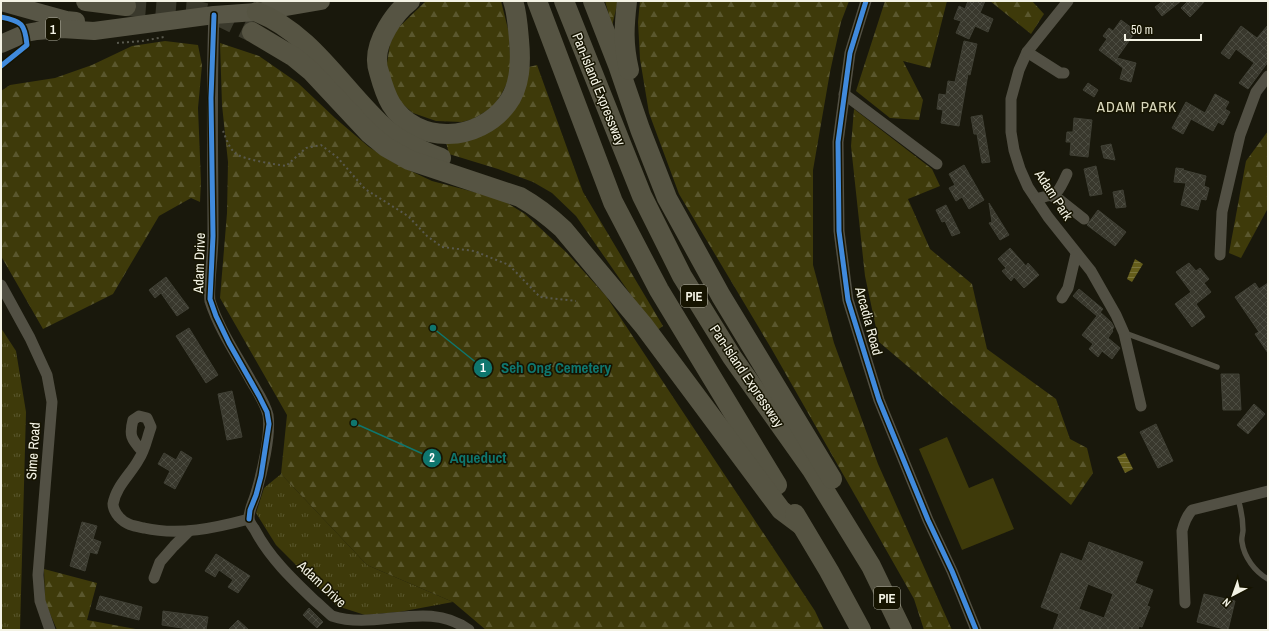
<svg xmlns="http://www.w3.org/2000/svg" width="1269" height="631" font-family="'Archivo Narrow',sans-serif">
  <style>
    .grass { fill: url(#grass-tufts) }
    .forest { fill: url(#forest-firs) }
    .green { fill: #3e3a0a }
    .water { fill: url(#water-rules) }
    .building { fill: url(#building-cross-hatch); stroke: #404035; fill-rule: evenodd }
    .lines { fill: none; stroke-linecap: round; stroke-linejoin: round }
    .motorway-tunnel { stroke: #3a392c; stroke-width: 20; stroke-dasharray: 20 10; stroke-linecap: butt }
    .path { stroke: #59594e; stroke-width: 2; stroke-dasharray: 2 3; stroke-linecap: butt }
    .service { stroke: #525044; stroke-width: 5.5 }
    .minor { stroke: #525044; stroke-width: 11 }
    .trunk { stroke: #585646; stroke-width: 18 }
    .motorway { stroke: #565443; stroke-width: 20 }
    .cycleway-casing { stroke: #161401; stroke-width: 8 }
    .cycleway { stroke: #408adc; stroke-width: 5 }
    .labels { text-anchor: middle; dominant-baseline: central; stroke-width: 3; stroke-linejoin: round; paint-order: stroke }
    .shield { fill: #161401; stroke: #b1afa0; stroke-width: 1 }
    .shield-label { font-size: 13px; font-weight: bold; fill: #f3f2e4 }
    .street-label { font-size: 14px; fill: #f3f2e4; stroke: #161401 }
    .neighbourhood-label { font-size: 15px; letter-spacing: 1px; fill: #d8d6ba; stroke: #161401 }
    .leader { fill: none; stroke: #0f766e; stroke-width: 1.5 }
    .callout-dot { fill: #0f766e; stroke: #161401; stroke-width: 1.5 }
    .mark-label { font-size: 12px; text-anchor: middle; font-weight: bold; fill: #fff }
    .callout-label { font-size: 15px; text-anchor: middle; font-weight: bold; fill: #0f766e; stroke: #161401; stroke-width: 3; stroke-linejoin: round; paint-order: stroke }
  </style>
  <defs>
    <pattern id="grass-tufts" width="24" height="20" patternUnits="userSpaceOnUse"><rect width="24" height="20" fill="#3e3a0a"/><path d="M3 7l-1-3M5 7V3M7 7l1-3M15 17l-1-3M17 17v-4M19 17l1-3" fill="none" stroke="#5a572e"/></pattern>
    <pattern id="forest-firs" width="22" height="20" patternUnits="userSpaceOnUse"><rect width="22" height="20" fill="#3e3a0a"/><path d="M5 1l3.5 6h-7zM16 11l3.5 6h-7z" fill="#5a572e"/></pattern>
    <pattern id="water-rules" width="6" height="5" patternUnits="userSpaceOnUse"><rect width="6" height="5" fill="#645d1b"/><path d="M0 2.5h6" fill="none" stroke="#7b753c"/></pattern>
    <pattern id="building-cross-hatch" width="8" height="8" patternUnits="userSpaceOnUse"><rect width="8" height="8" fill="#39382d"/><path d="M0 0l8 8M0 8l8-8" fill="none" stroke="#4c4c41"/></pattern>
  </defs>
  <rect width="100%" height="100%" fill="#19180c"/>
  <!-- grass -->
  <g class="grass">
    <polygon points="1,328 16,351 26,412 20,630 1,630"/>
    <polygon points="281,474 367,565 453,602 399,612 365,615 337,606 276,545 256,513 264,488"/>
  </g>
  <!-- forest -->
  <g class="forest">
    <polygon points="426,1 501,1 509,33 511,75 502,93 493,107 473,119 462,122 436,121 413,113 393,96 388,77 387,63 390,44 397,29"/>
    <polygon points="605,1 618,1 612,26"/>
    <polygon points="640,1 849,1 841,22 830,72 813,170 813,265 834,343 878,464 952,630 924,630 914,599 864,511 771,348 679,194 649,113 640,59 638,22"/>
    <polygon points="885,1 947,1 930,68 903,61 923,100 919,120 890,118 856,91"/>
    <polygon points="990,1 1032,1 1044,14 1031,34"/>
    <polygon points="165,41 198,45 202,65 198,108 201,182 200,202 191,198 159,216 113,294 43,329 1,256 1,91 10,85 55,78 92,65 132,46"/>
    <polygon points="220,43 259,56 298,83 335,118 369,147 396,164 432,181 501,199 525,214 567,253 606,296 815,611 824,630 486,630 453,602 367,565 281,474 287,415 220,298 227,213 228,162 222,105"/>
    <polygon points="537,65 583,192 663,326 656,331 576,216 552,193 533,182 498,169 449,154 446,142 467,139 529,67"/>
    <polygon points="854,109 932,169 940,186 908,199 930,249 972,284 987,349 1056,399 1070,439 1087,448 1093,473 1071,505 879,342 865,276 851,146"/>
    <polygon points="1268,131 1268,208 1241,258 1229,253 1246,161"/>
    <polygon points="44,569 97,583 87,620 141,630 57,630 45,602"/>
  </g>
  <!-- green -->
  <polygon class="green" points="947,437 969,488 993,478 1014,529 962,550 919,449"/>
  <!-- water -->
  <g class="water">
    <polygon points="1135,259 1143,264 1132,282 1127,279"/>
    <polygon points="1125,453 1133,469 1125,473 1117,457"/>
  </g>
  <!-- building -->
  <g class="building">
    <polygon points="968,1 985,1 980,13 993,19 988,32 975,26 969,39 956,33 961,21 954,19 959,6 965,9"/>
    <polygon points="1163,1 1181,1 1162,16 1155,7"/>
    <polygon points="1188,1 1205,1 1190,17 1181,8"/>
    <polygon points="1121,20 1136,31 1117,58 1136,63 1131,82 1120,79 1123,68 1099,50 1107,39 1103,36 1109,28 1113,31"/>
    <polygon points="1268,25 1268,62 1248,89 1239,83 1254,63 1236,49 1229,59 1221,53 1241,26 1257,38"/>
    <polygon points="964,41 977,44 970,75 968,74 959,126 941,123 943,110 937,109 939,94 946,95 948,81 955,82"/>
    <polygon points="1088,83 1098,90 1094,97 1083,90"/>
    <polygon points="1215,94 1229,102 1225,109 1230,112 1223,125 1218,122 1213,131 1191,119 1183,134 1172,128 1186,102 1205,113"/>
    <polygon points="982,115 990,162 982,163 977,134 974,134 971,117"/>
    <polygon points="1074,118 1092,120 1088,157 1070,155 1071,142 1066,142 1067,132 1073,132"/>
    <polygon points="1111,144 1115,160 1104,158 1101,146"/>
    <polygon points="964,165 984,200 969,209 962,197 956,201 949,188 955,185 949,174"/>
    <polygon points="1096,166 1102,194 1090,196 1084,169"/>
    <polygon points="1176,168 1184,169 1183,170 1206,176 1204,186 1209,188 1206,200 1201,199 1198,210 1181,205 1186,183 1174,182"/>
    <polygon points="1123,190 1126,207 1116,208 1113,192"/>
    <polygon points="989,203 1009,235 1000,240 989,223 992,222"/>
    <polygon points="946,205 960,233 952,236 945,221 942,222 936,210"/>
    <polygon points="1098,210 1126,232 1115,246 1087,225"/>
    <polygon points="1010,248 1026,266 1028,263 1039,275 1024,288 1014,277 1011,281 1002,271 1006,268 998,259"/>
    <polygon points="1189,263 1196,271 1200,268 1209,279 1204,283 1211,292 1196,304 1205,317 1192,327 1175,304 1191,292 1176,272"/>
    <polygon points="166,277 189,308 177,316 161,293 155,298 149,290"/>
    <polygon points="1255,283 1259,289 1268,283 1268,353 1255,334 1259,332 1235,297"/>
    <polygon points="1079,289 1103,309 1097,316 1073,296"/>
    <polygon points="1100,312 1111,322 1114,327 1112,330 1113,331 1108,338 1120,348 1112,359 1102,351 1098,357 1089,349 1093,344 1082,335"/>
    <polygon points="189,328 218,375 206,383 176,336"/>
    <polygon points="1221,374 1239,374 1241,410 1223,410"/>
    <polygon points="232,391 242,437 227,440 218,394"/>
    <polygon points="1254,404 1265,414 1248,434 1237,425"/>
    <polygon points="1156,424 1173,461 1158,468 1140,432"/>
    <polygon points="181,451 192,458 175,489 164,483 170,471 158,464 164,453 176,460"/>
    <polygon points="82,522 97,526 93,539 101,542 97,554 90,552 85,571 70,566"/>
    <path d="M1089,542L1143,562L1135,583L1153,590L1147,606L1150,607L1142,627L1139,626L1138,630H1053L1059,614L1041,607L1061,553L1082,561ZM1088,584L1113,594L1104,618L1079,609Z"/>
    <polygon points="216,554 250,576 238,593 228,587 233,580 219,570 215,577 205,571"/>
    <polygon points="1204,594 1235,601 1228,630 1197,622"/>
    <polygon points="100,596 142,607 139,620 96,609"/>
    <polygon points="309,608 323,622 317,628 303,615"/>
    <polygon points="163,611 208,617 206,630 195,630 162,625"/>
    <polygon points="238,620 249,630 228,630"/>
  </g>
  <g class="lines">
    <!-- motorway-tunnel -->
    <polyline class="motorway-tunnel" points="126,6 201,12 223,18 252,32"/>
    <!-- path -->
    <g class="path">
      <polyline points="117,43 142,41 164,37"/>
      <path d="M223,131C226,138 229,148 235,153C243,160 275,164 286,166L306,148L321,145L337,157L365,189L408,216L427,236L442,247L474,251L509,265L540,297L576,301"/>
    </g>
    <!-- service -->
    <g class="service">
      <polyline points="1125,333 1217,367"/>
      <path d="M1238,499C1241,509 1243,519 1243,530C1243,534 1241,538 1242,542C1244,557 1255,572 1268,579"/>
    </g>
    <!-- minor -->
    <g class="minor">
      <polyline points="866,1 850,53 838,142 839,231 848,300 879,400 928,520 952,571 976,630"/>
      <polyline points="1068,1 1027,52 1019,70 1011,99 1011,132 1014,150 1020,169 1028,187 1048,217 1091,271 1116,315 1124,333 1141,406"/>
      <path d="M214,15C211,88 213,161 213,234C213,250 211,266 210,282C210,288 209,295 210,301C219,329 236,354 250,379C256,390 265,402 268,415C271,435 262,473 256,493C254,501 248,511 249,520C250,523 253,527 255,530C269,557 292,579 314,600C320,605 326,611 332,616C377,631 427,599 469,630"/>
      <polyline points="1027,52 1060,73 1064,73"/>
      <polyline points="844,94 937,164"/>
      <polyline points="1052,196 1060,200 1084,219"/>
      <path d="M1036,199C1058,193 1057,196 1067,174"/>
      <polyline points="1220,255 1222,212 1240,135 1256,92 1268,76"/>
      <polyline points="1,285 30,338 47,375 52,402 38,575 40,601 50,630"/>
      <polyline points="1062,298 1068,288 1076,254"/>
      <path d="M142,451C131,439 129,435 133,420L139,416L147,418L151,427C147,438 145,450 139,459C131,474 116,486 113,504C113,508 116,514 119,517C126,525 134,526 144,528C179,536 215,528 249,519"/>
      <polyline points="154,578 160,562 174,546 189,531"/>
      <path d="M1185,603L1182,531C1184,523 1186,517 1192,510L1268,491"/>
    </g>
    <!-- trunk -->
    <g class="trunk">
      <polyline points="1,2 66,20 76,21"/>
      <polyline points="1,44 26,33 37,31 62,29 94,31 214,15 257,12 321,1"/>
    </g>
    <!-- motorway -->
    <g class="motorway">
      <polyline points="86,1 126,6"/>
      <path d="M410,1C394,13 376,41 377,61C377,64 378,69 379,72C382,83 385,94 391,104C417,146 479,142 507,104C521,86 521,61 519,40C518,28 517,12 513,1"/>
      <polyline points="537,1 613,202 659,290 777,485"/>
      <polyline points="564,1 642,196 682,276 732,357 812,470 871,566 902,630"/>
      <polyline points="593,1 618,65 640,129 667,198 721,296 832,479"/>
      <path d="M627,1C624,27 623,44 629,70"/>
      <path d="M257,12C313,34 344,92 387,130C403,143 422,151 441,158"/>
      <path d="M252,32L294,57L311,71L369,133L386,147L409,160L520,197C536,206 550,217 563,229L644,326L781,510L801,525"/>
      <polyline points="795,514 829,571 861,630"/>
    </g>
    <defs>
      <g id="cycleway">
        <polyline points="866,1 850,53 838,142 839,231 848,300 879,400 928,520 952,571 976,630"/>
        <polyline points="214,15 211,98 213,236 210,299 216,316 229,343 259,396 267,412 269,424 261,476 256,495 250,510 249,519"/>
        <path d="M1,17C22,21 25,24 27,45L1,66"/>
      </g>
    </defs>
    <!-- cycleway casing -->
    <use href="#cycleway" class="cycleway-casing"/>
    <!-- cycleway -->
    <use href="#cycleway" class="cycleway"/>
  </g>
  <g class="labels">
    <!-- shield labels -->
    <g class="shield">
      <rect x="46" y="18" width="14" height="22" rx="3"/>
      <rect x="681" y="285" width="26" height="22" rx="3"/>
      <rect x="874" y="587" width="26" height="22" rx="3"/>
    </g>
    <g class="shield-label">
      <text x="53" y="29">1</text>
      <text x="694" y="296">PIE</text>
      <text x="887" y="598">PIE</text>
    </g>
    <!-- street labels -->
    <g class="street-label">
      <text transform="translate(599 89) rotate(68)">Pan-Island Expressway</text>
      <text transform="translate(1054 195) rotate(57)">Adam Park</text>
      <text transform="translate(199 263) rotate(-88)">Adam Drive</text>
      <text transform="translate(869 321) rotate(75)">Arcadia Road</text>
      <text transform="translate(747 376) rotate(56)">Pan-Island Expressway</text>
      <text transform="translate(33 451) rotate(-86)">Sime Road</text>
      <text transform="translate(322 584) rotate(43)">Adam Drive</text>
    </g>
    <!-- neighbourhood labels -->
    <g class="neighbourhood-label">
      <text x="1137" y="106">ADAM PARK</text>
    </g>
  </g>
  <!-- callouts -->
  <path class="leader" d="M433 328L483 368M354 423L432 458"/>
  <g class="callout-dot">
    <circle cx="433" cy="328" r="4"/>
    <circle cx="354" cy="423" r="4"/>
    <circle cx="483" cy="368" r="10"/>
    <circle cx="432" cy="458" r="10"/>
  </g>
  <g class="mark-label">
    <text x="483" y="372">1</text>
    <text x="432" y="462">2</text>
  </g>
  <g class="callout-label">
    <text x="556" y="373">Seh Ong Cemetery</text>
    <text x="478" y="463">Aqueduct</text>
  </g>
  <!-- border -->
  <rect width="1269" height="631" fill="none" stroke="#f3f2e4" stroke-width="4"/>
  <!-- north arrow -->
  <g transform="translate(1233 595) rotate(221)" stroke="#161401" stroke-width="3" paint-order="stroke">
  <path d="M0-3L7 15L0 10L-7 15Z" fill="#f3f2e4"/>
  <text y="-6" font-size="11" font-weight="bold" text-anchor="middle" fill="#f3f2e4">N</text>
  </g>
  <!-- scale -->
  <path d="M1125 34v6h76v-6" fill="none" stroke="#f3f2e4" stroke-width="2"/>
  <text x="1131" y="34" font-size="12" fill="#f3f2e4" stroke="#161401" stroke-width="3" paint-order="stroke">50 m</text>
</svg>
